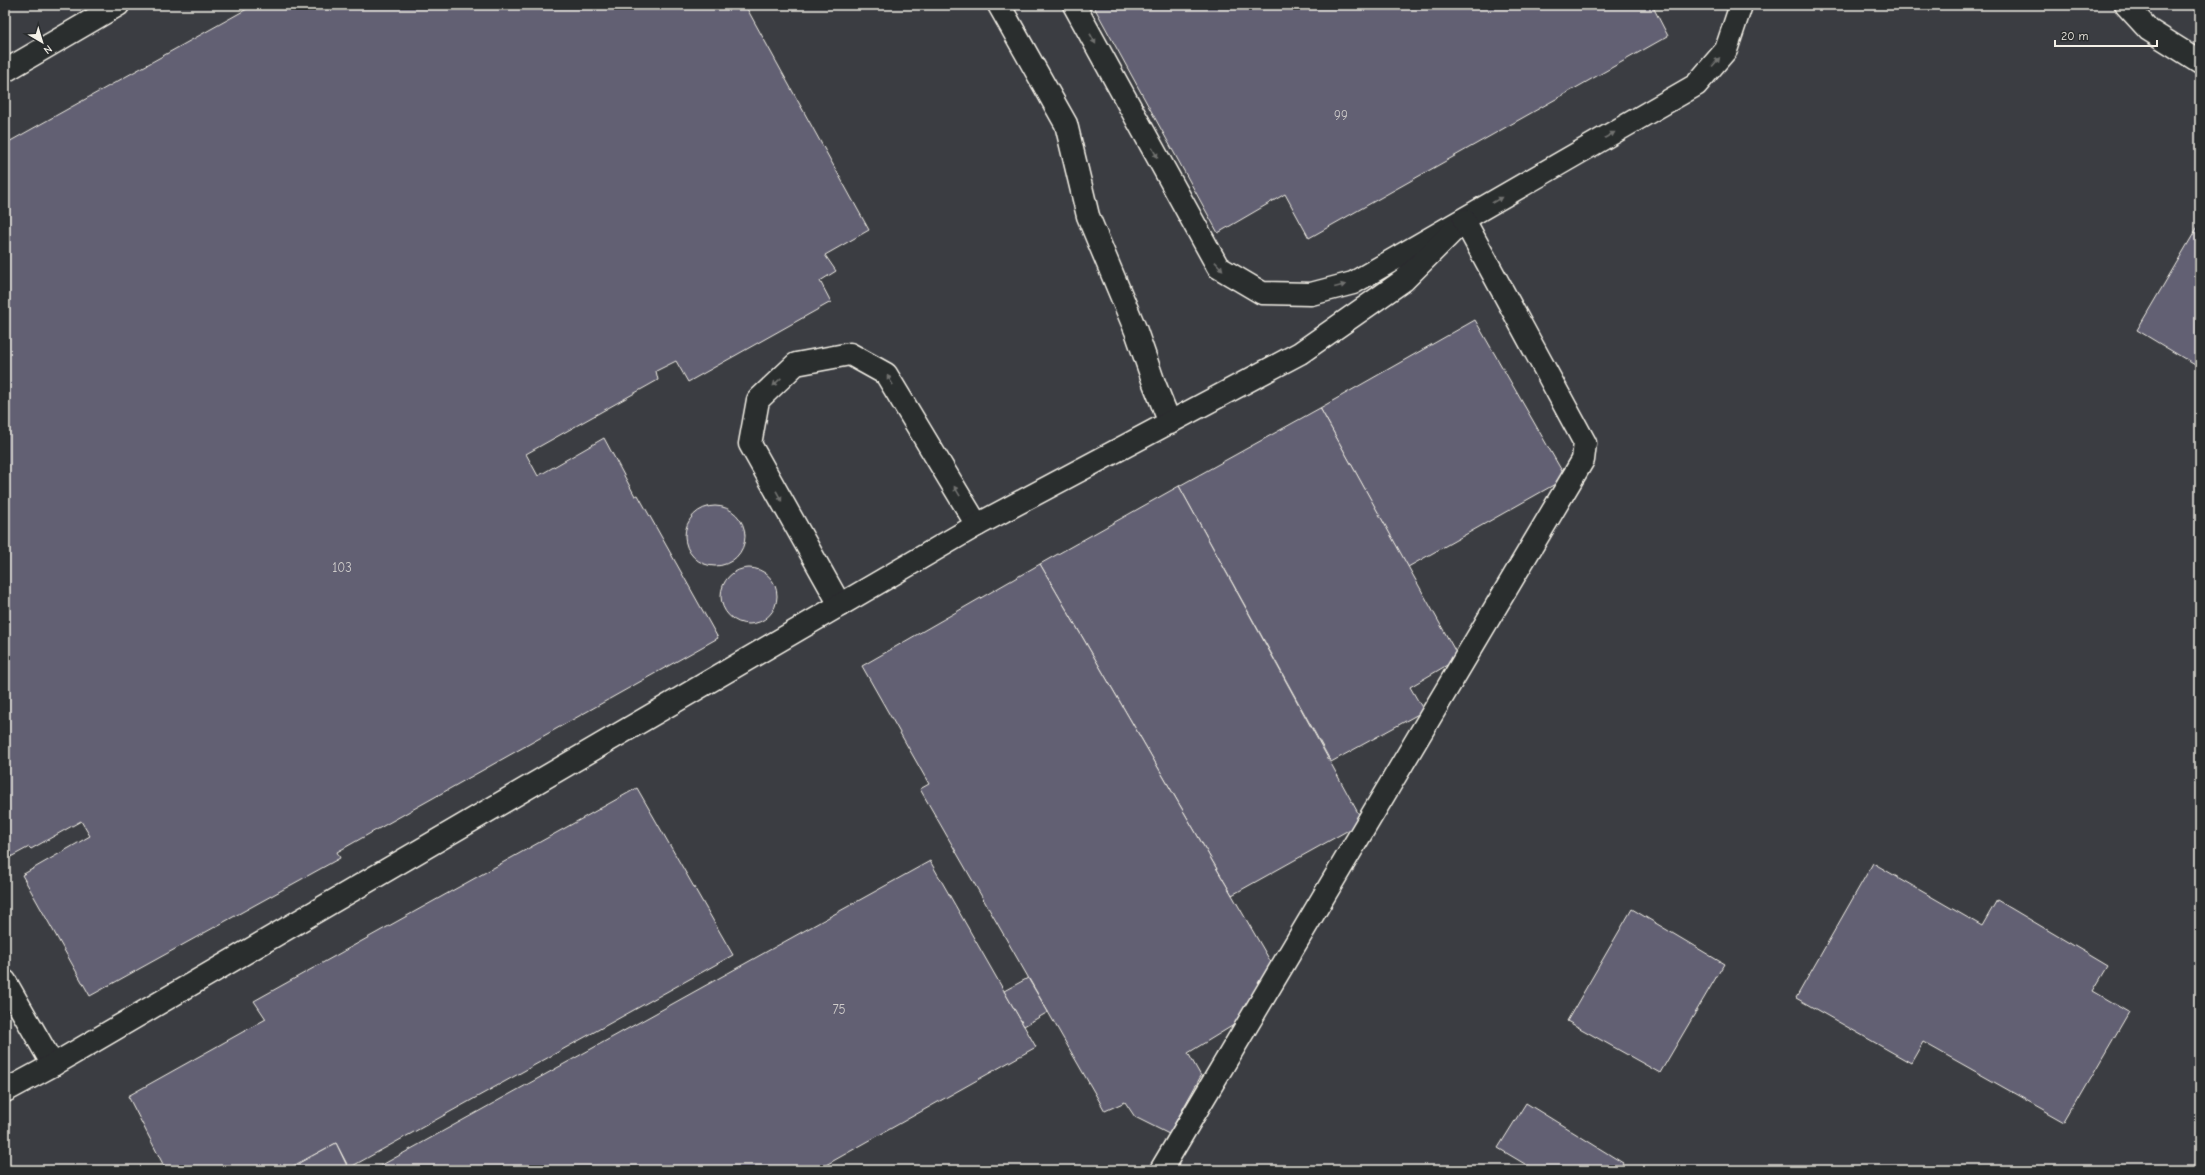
<svg xmlns="http://www.w3.org/2000/svg" width="2205" height="1175" font-family="'Comic Neue',sans-serif">
  <style>
    .built { fill: #3b3d43 }
    .building { fill: #626173; stroke: #f4f1e8 }
    .lines { fill: none; stroke-linecap: round; stroke-linejoin: round }
    .minor-casing { stroke: #f4f1e8; stroke-width: 25 }
    .minor { stroke: #2a2d2e; stroke-width: 22 }
    .oneway { fill: #71726f }
    .labels { text-anchor: middle; dominant-baseline: central; stroke-width: 4; stroke-linejoin: round; paint-order: stroke }
    .number-label { font-size: 13px; fill: #d0cdcb }
  </style>
  <rect width="100%" height="100%" fill="#2a2d2e"/>
  <filter id="ink" filterUnits="userSpaceOnUse"><feTurbulence type="fractalNoise" baseFrequency=".025" numOctaves="2"/><feDisplacementMap in="SourceGraphic" scale="8" xChannelSelector="R" yChannelSelector="G"/><feConvolveMatrix kernelMatrix="1 2 1 2 8 2 1 2 1" color-interpolation-filters="sRGB"/></filter>
  <g filter="url(#ink)">
    <!-- built -->
    <rect class="built" x="5" y="5" width="2195" height="1165"/>
    <!-- building -->
    <g class="building">
      <polygon points="254,5 745,5 869,230 825,255 836,271 820,281 831,302 688,382 676,361 656,371 658,380 526,454 538,476 604,438 635,496 638,495 718,638 337,852 340,858 90,996 22,875 90,836 81,821 31,849 29,847 5,860 5,144"/>
      <polygon points="1093,5 1652,5 1668,36 1309,238 1285,194 1218,233"/>
      <polygon points="2200,223 2200,368 2137,330"/>
      <polygon points="1475,320 1566,478 1408,567 1320,408"/>
      <polygon points="1320,408 1459,658 1410,687 1424,711 1331,762 1179,486"/>
      <polygon points="1179,486 1363,822 1232,895 1040,564"/>
      <circle cx="715" cy="536" r="30"/>
      <polygon points="1040,564 1272,964 1237,1023 1188,1053 1201,1076 1169,1134 1135,1117 1125,1102 1105,1111 920,789 929,784 862,666"/>
      <circle cx="749" cy="596" r="28"/>
      <polygon points="637,788 733,955 349,1168 336,1143 286,1170 166,1170 128,1096 266,1019 254,1001"/>
      <polygon points="930,861 1036,1047 817,1170 373,1170"/>
      <polygon points="1873,863 1982,926 1997,900 2108,966 2093,991 2129,1012 2065,1122 1923,1042 1911,1063 1796,998"/>
      <polygon points="1632,909 1724,964 1660,1073 1567,1021"/>
      <polygon points="1028,978 1048,1012 1024,1026 1004,991"/>
      <polygon points="1526,1103 1623,1163 1618,1170 1535,1170 1498,1148"/>
      <polygon points="336,1143 349,1170 286,1170"/>
    </g>
    <g class="lines">
      <defs>
        <g id="minor">
          <polyline points="999,5 1066,124 1088,216 1136,331 1154,383 1170,423"/>
          <polyline points="1074,5 1218,267 1262,293 1311,294 1353,283 1696,85 1726,50 1741,5"/>
          <polyline points="2126,5 2149,30 2200,62"/>
          <polyline points="5,71 118,5"/>
          <polyline points="840,605 750,444 758,400 796,364 850,354 886,374 977,525"/>
          <polyline points="5,981 53,1065"/>
          <polyline points="5,1091 53,1065 977,525 1300,353 1404,280 1464,220"/>
          <polyline points="1161,1170 1583,460 1585,443 1464,220"/>
        </g>
      </defs>
      <!-- minor casing -->
      <use href="#minor" class="minor-casing"/>
      <!-- minor -->
      <use href="#minor" class="minor"/>
    </g>
    <!-- one-way arrows -->
    <defs><path id="oneway-solid" d="M-6-.8H1V-3.2L6.5 0L1 3.2V.8H-6Z"/></defs>
    <g class="oneway">
      <use href="#oneway-solid" transform="translate(1093 39) rotate(61)"/>
      <use href="#oneway-solid" transform="translate(1716 62) rotate(-49)"/>
      <use href="#oneway-solid" transform="translate(1610 135) rotate(-30)"/>
      <use href="#oneway-solid" transform="translate(1155 153) rotate(61)"/>
      <use href="#oneway-solid" transform="translate(1497 200) rotate(-30)"/>
      <use href="#oneway-solid" transform="translate(1219 266) rotate(47)"/>
      <use href="#oneway-solid" transform="translate(1340 286) rotate(-15)"/>
      <use href="#oneway-solid" transform="translate(890 380) rotate(-121)"/>
      <use href="#oneway-solid" transform="translate(777 382) rotate(136)"/>
      <use href="#oneway-solid" transform="translate(957 491) rotate(-121)"/>
      <use href="#oneway-solid" transform="translate(779 496) rotate(61)"/>
    </g>
  </g>
  <g class="labels">
    <!-- number labels -->
    <g class="number-label">
      <text x="1341" y="115">99</text>
      <text x="342" y="567">103</text>
      <text x="839" y="1009">75</text>
    </g>
  </g>
  <!-- margin -->
  <rect width="2205" height="1175" fill="none" stroke="#2a2d2e" stroke-width="20"/>
  <rect x="10" y="10" width="2185" height="1155" fill="none" stroke="#f4f1e8" stroke-width="1.5" filter="url(#ink)"/>
  <!-- north arrow -->
  <g transform="translate(42 42) rotate(142)" stroke="#2a2d2e" stroke-width="3" paint-order="stroke">
  <path d="M0-3L7 15L0 10L-7 15Z" fill="#f4f1e8"/>
  <text y="-6" font-size="11" font-weight="bold" text-anchor="middle" fill="#f4f1e8">N</text>
  </g>
  <!-- scale -->
  <path d="M2055 40v6h102v-6" fill="none" stroke="#f4f1e8" stroke-width="2"/>
  <text x="2061" y="40" font-size="12" fill="#f4f1e8" stroke="#2a2d2e" stroke-width="3" paint-order="stroke">20 m</text>
</svg>
